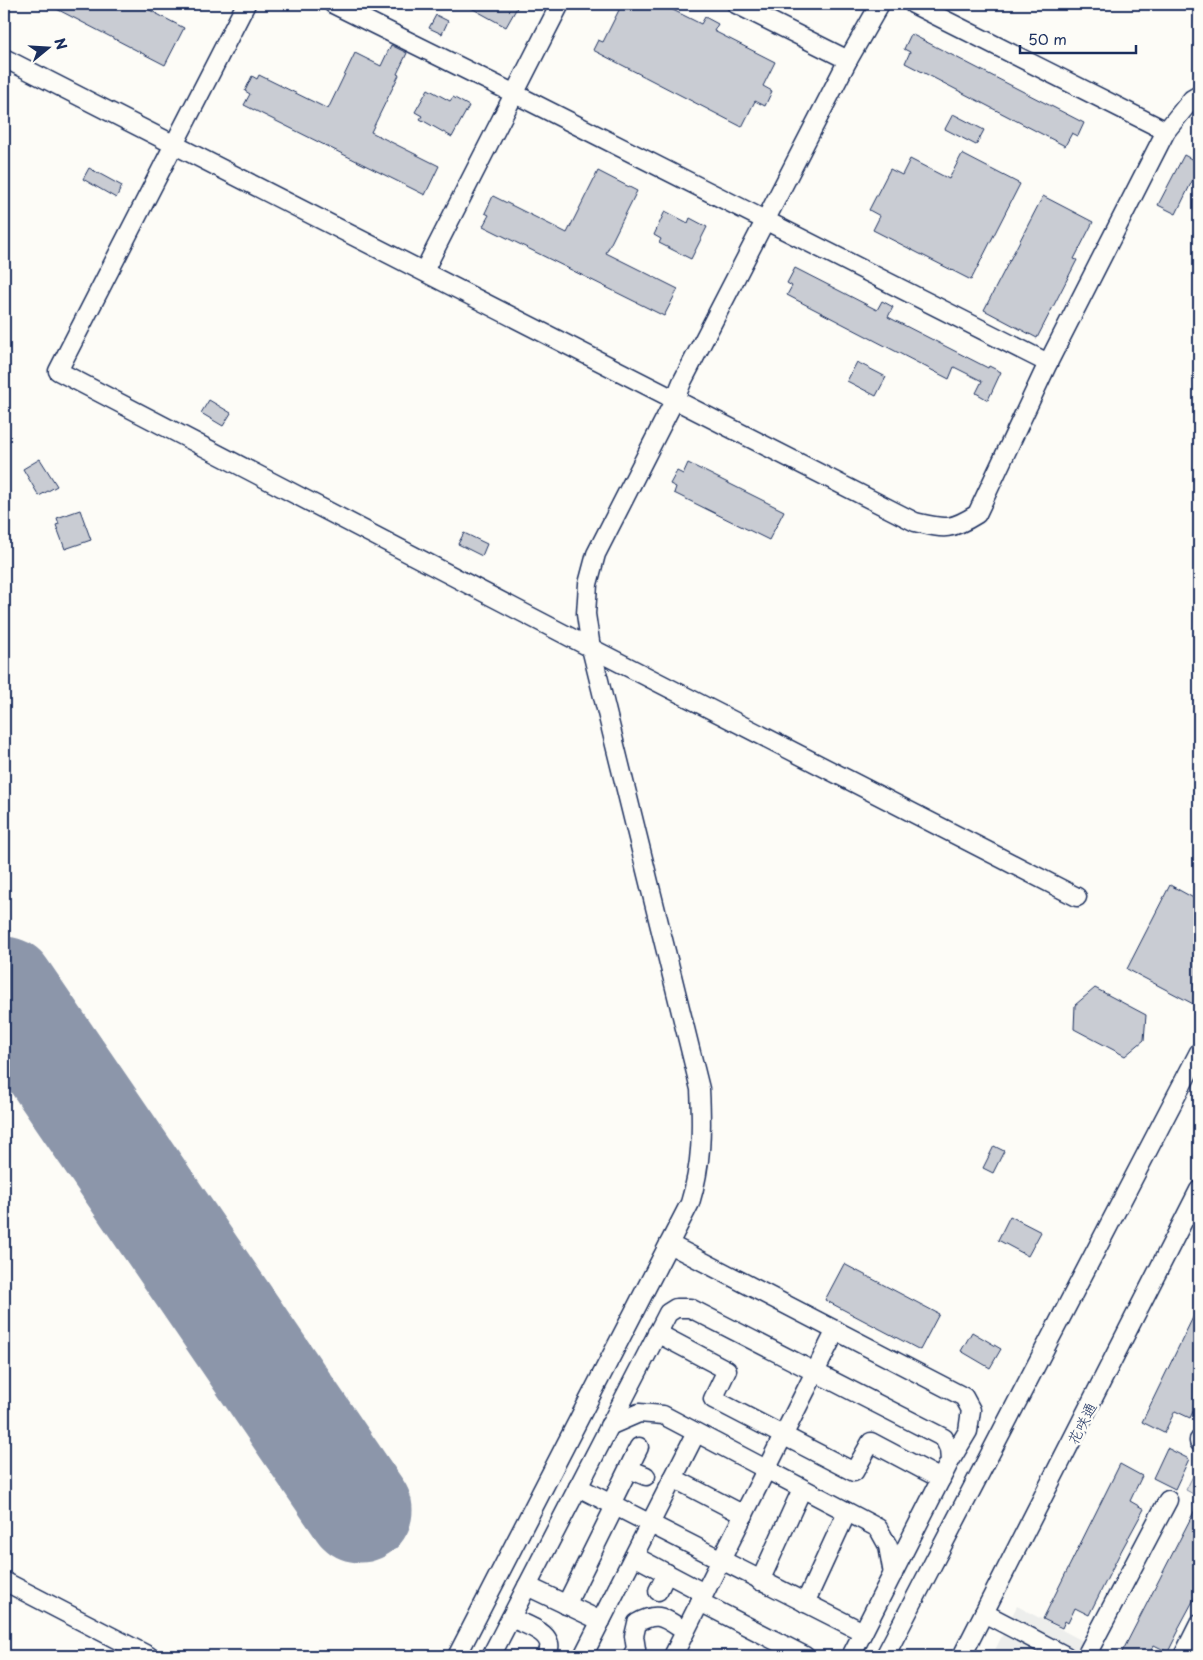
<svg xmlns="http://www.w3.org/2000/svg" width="1203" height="1660" font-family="'Playpen Sans','Klee One',sans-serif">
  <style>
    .built { fill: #edeeec }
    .green { fill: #e0e1e3; stroke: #7e88a0 }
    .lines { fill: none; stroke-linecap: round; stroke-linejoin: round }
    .runway { stroke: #8c96aa; stroke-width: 105 }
    .building { fill: #c9ccd3; stroke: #1b2f5e }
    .minor-casing { stroke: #1b2f5e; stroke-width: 21 }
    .minor { stroke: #fdfcf7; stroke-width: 18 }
    .labels { text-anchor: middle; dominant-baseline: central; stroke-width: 5; stroke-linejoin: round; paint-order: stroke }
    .street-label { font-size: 15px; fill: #1b2f5e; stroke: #fdfcf7 }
  </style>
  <rect width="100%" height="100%" fill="#fdfcf7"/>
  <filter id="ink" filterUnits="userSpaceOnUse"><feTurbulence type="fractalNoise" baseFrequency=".02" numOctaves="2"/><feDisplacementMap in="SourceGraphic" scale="10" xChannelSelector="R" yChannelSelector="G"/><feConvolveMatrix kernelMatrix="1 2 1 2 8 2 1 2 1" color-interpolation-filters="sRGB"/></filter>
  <g filter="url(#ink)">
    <!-- built -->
    <polygon class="built" points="1017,1606 1111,1656 992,1656"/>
    <!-- green -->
    <polygon class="green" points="1199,1464 1199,1497 1186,1490"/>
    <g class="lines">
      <!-- runway -->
      <polyline class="runway" points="4,989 360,1510"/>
    </g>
    <!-- building -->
    <g class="building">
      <polygon points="47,4 138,4 184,28 165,65"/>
      <polygon points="464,4 519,4 506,27"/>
      <polygon points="622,4 661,4 701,24 705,17 718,24 714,31 775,62 763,86 772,91 765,106 755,101 742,127 593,50 598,40 603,42"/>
      <polygon points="436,15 448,21 442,34 429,28"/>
      <polygon points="911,34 1084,123 1078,136 1072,133 1065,146 905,63 910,52 904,49"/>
      <polygon points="391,45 407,53 397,74 399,75 371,132 439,166 425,195 244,105 250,94 245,91 252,76 257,79 259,75 328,109 355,53 381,66"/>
      <polygon points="428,89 450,101 453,97 469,106 452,137 420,119 422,116 415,112"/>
      <polygon points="953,114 984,130 976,145 945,129"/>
      <polygon points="962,154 1020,184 971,280 873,230 880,216 869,210 890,169 902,175 910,159 949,179"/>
      <polygon points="1184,155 1199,163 1199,167 1176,214 1158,205"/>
      <polygon points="89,168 122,186 116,198 83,179"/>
      <polygon points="598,171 637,191 606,253 678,289 664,316 483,226 489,215 485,213 493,196 567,233"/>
      <polygon points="1043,196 1093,222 1074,259 1077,260 1037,338 984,310"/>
      <polygon points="665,211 688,223 690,218 707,227 691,259 659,243 661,239 654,235"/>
      <polygon points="795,268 877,310 882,301 893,307 888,317 988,368 989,366 1001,372 988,400 976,393 982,381 954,367 949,379 787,295 792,286 787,283"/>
      <polygon points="857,362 886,377 876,396 847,381"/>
      <polygon points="209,400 231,413 223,426 201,413"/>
      <polygon points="40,459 57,486 39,496 23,469"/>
      <polygon points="688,463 784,511 769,540 674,493 676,487 670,484 677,471 683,474"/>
      <polygon points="80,510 91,540 65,549 56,525 59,524 57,518"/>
      <polygon points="464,533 487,544 482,556 458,544"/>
      <polygon points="1170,885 1199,901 1199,1007 1127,969"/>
      <polygon points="1095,988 1146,1015 1144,1040 1125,1056 1074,1029 1075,1005"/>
      <polygon points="994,1146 1004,1151 993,1173 983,1168"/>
      <polygon points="1010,1216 1041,1232 1028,1256 998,1240"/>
      <polygon points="844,1264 939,1314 920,1350 825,1300"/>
      <polygon points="1199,1305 1199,1399 1190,1418 1175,1411 1164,1433 1142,1422"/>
      <polygon points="972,1332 1001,1349 990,1368 961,1351"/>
      <polygon points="1167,1448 1189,1459 1175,1489 1153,1478"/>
      <polygon points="1120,1464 1142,1476 1130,1501 1144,1509 1119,1555 1089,1615 1075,1608 1068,1623 1065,1621 1062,1628 1043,1619"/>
      <polygon points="1199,1502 1199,1590 1178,1629 1179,1630 1168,1652 1154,1645 1148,1656 1120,1656"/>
    </g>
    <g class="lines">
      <defs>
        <g id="minor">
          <polyline points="246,4 58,371 591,648 1077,897"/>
          <polyline points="333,4 515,94 1048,363"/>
          <polyline points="736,4 848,60"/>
          <polyline points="913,4 1166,131"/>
          <path d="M4,58L915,522C945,529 950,531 977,514L1048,363L1166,131L1192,99L1199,95"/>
          <polyline points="424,271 560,4"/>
          <polyline points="669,1244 964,1397 971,1410 968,1431 950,1461"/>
          <polyline points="657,1333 727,1370 713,1399 854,1472 871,1442 941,1479"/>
          <polyline points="609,1426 639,1413 663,1415 878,1528 888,1546 893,1574"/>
          <polyline points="1199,1442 1199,1440"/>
          <polyline points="629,1469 646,1476"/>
          <polyline points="673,1478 744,1515"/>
          <polyline points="578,1487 863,1632"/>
          <polyline points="611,1504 639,1447"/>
          <polyline points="634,1556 704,1593"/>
          <polyline points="4,1581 149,1656"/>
          <polyline points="760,1581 802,1489"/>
          <polyline points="527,1586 601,1621"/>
          <polyline points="658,1591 667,1573"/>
          <polyline points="700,1602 805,1656"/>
          <polyline points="805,1603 847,1512"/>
          <polyline points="566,1605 615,1506"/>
          <polyline points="984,1613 1066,1656"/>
          <path d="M511,1618C526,1625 560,1634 546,1656"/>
          <path d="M457,1656L690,1203C702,1164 702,1130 700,1089L591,648L586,614L588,584L596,554L675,399L682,382L848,60L880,4"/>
          <polyline points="491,1656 668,1313 676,1308 690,1308 944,1438 949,1449 950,1461 851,1656"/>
          <polyline points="583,1656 696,1433"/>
          <path d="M632,1656L636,1649L634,1636L637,1623C659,1610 665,1619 685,1631"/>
          <polyline points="673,1656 836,1330"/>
          <polyline points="885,1656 1199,1052"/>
          <polyline points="962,1656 1199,1190"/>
          <polyline points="1086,1656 1168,1500"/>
          <polyline points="1183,1656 1199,1624"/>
        </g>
      </defs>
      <!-- minor casing -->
      <use href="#minor" class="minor-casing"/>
      <!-- minor -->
      <use href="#minor" class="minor"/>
    </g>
  </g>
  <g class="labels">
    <!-- street labels -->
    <g class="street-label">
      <text transform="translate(1081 1423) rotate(-63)">花咲通</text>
    </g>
  </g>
  <!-- margin -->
  <rect width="1203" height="1660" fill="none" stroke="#fdfcf7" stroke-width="20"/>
  <rect x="10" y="10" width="1183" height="1640" fill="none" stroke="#1b2f5e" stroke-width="2" filter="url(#ink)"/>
  <!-- north arrow -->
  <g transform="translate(48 48) rotate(72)" stroke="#fdfcf7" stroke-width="4" paint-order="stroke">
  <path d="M0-4L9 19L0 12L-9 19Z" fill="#1b2f5e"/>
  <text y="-8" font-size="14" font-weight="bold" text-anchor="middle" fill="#1b2f5e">N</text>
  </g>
  <!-- scale -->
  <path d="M1020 45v8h116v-8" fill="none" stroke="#1b2f5e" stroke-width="2.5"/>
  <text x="1028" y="45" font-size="15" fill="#1b2f5e" stroke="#fdfcf7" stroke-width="4" paint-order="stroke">50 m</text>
</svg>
